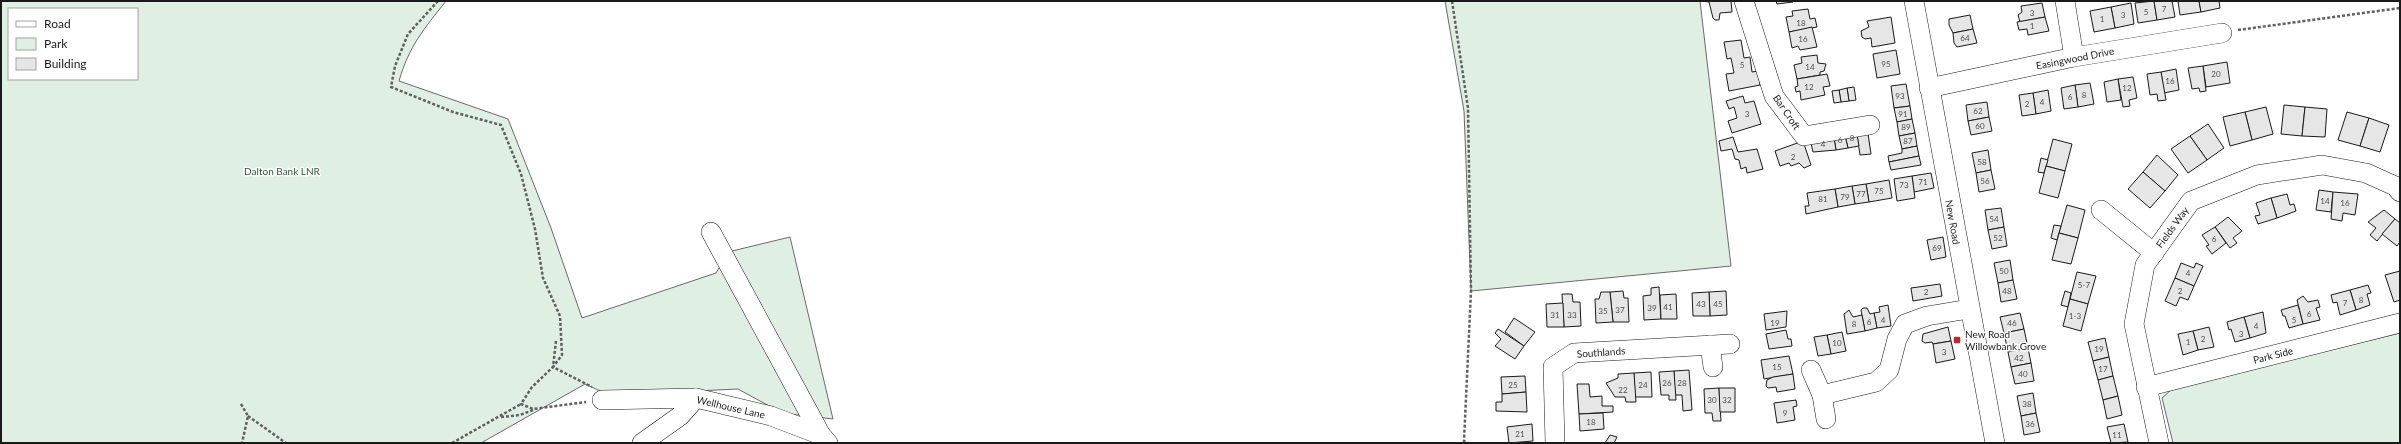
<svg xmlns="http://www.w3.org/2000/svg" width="2401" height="444" font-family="Lato,sans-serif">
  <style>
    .green { fill: #e0efe3; stroke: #6a6a6a; fill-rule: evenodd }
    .building { fill: #e6e6e6; stroke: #1a1a1a }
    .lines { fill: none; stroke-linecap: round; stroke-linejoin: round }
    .minor-casing { stroke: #1a1a1a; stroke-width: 20 }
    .path { stroke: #5f5f5f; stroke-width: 2.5; stroke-dasharray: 3 2; stroke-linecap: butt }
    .minor { stroke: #fff; stroke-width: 19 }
    .poi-dot { fill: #c62828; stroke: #fff; stroke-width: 1.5 }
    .labels { text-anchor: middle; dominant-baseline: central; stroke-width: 3; stroke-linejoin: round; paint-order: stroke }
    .number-label { font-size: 8px; fill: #4d4d4d }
    .street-label { font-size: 10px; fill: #1a1a1a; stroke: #fff }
    .park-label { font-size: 10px; fill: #2b5a34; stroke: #fff }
    .poi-label { font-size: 10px; fill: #1a1a1a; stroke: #fff; text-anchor: start }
  </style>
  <rect width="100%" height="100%" fill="#fff"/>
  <!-- green -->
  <g class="green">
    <path d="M1,1H446C424,29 409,46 399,81L508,119L551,228L582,318L716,273L728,252L790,237L833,419L782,413L738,389L609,395L585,384L481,443H1ZM9,9H137V79H9Z"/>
    <polygon points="1445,1 1700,1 1731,266 1471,291 1464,111"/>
    <polygon points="2400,333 2400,443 2173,443 2162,398 2173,388"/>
  </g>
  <!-- building -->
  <g class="building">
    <polygon points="1731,1 1732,12 1720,13 1719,20 1715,20 1713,18 1709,2 1702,1"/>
    <polygon points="1776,1 1792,1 1793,2 1777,4"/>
    <polygon points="2154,1 2157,20 2138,23 2135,3"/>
    <polygon points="2154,1 2172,1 2175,17 2157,20"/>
    <polygon points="2178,1 2199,1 2201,12 2180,15"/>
    <polygon points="2199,1 2219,1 2220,8 2201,12"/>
    <polygon points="2042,3 2045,17 2020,22 2018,15 2022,12 2021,6"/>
    <polygon points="2131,3 2134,24 2115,28 2111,7"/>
    <polygon points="2111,7 2115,28 2094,32 2090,11"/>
    <polygon points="1808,9 1810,19 1815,18 1817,27 1789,32 1786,17 1793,16 1792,11"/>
    <polygon points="1970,15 1973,29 1953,33 1949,25 1949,19"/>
    <polygon points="1891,17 1895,43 1872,47 1871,38 1865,39 1862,37 1861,31 1869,27 1867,21"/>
    <polygon points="2045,17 2049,31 2028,35 2027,29 2019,30 2017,22"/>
    <polygon points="1812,27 1817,47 1800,50 1798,46 1792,48 1789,32"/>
    <polygon points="1973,29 1977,43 1957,47 1954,43 1953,33"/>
    <polygon points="1741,40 1744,58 1750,57 1752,72 1758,71 1760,85 1729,91 1726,74 1734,73 1731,58 1727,59 1724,42"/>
    <polygon points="1896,50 1900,74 1877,78 1873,54"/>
    <polygon points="1817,55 1818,63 1826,64 1824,71 1820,72 1820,75 1797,79 1794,65 1802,63 1801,57"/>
    <polygon points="2227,62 2230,83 2206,87 2203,66"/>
    <polygon points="2203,66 2206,91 2200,92 2199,88 2192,89 2188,68"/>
    <polygon points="2176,69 2179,90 2164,93 2161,72"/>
    <polygon points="2161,72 2166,100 2158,101 2157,94 2150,95 2147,74"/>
    <polygon points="1827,74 1830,86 1823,87 1825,95 1801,100 1800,91 1796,92 1795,87 1798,86 1797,79"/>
    <polygon points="2133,77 2137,98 2129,100 2130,106 2123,107 2118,79"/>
    <polygon points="2118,79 2121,100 2107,102 2104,82"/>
    <polygon points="2090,83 2094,104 2078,107 2075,85"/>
    <polygon points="1906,84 1910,106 1894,108 1891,86"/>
    <polygon points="2075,85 2078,107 2064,109 2061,88"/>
    <polygon points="1854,87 1856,100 1849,101 1847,88"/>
    <polygon points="1847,88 1849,101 1841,102 1839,90"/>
    <polygon points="1839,90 1841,102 1834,103 1832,91"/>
    <polygon points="2048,90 2051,111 2036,114 2033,93"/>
    <polygon points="2033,93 2036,114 2022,116 2019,95"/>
    <polygon points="1743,96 1745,103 1754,101 1761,124 1732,133 1728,121 1737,118 1734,107 1729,109 1726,101"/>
    <polygon points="1987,102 1989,117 1968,121 1966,105"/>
    <polygon points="2284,105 2305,107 2302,136 2281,134"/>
    <polygon points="1910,106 1912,119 1897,122 1894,108"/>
    <polygon points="2266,107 2273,134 2252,140 2245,112"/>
    <polygon points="2305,107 2327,109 2325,137 2302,136"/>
    <polygon points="2245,112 2252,140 2230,146 2223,117"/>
    <polygon points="2347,112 2369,118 2360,146 2338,140"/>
    <polygon points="1989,117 1992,131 1971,135 1968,121"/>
    <polygon points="2369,118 2389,125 2380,152 2360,146"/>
    <polygon points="1912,119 1915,133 1899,136 1897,122"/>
    <polygon points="2208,124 2224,148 2207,160 2190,136"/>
    <polygon points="1867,127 1871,154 1860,155 1856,129"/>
    <polygon points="1856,129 1859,146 1848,148 1844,131"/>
    <polygon points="1844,131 1848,148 1836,150 1833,132"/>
    <polygon points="1833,132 1836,150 1813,152 1810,139"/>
    <polygon points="1915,133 1917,146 1902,149 1899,136"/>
    <polygon points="2190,136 2207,160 2188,173 2171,149"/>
    <polygon points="1733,137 1738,152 1757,149 1763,169 1747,173 1746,167 1741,169 1739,160 1735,159 1732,149 1721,151 1719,141"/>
    <polygon points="2053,139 2072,144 2065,171 2046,166"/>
    <polygon points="1803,141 1811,165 1804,168 1799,163 1791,166 1789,163 1780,166 1775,151"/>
    <polygon points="1917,146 1919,156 1889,162 1888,156 1902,153 1902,149"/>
    <polygon points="1988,150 1991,170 1976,173 1972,153"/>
    <polygon points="2157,155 2178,175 2165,191 2143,172"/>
    <polygon points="1919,156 1921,165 1891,170 1889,162"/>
    <polygon points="2041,158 2048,160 2044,173 2038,172"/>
    <polygon points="2046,166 2065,171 2058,198 2039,193"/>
    <polygon points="1991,170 1995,189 1979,192 1976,173"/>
    <polygon points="2143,172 2165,191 2150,208 2128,189"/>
    <polygon points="1931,173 1934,188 1914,192 1912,176"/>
    <polygon points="1912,176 1915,198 1897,201 1894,179"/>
    <polygon points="1889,180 1892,198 1869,202 1866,184"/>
    <polygon points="1866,184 1869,202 1855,204 1852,186"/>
    <polygon points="1852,186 1855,204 1838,207 1835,189"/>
    <polygon points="1835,189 1838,207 1806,214 1805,206 1809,206 1807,193"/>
    <polygon points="2319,190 2333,192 2331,212 2316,210"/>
    <polygon points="2333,192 2358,194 2355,215 2343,213 2342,221 2331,219"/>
    <polygon points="2287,194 2290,205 2294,204 2296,211 2277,218 2271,198"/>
    <polygon points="2271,198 2277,218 2258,224 2255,216 2260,215 2256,203"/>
    <polygon points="2067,205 2085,210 2078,238 2059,233"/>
    <polygon points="2001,208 2004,227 1988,230 1985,210"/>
    <polygon points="2384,210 2395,219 2377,241 2370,235 2376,228 2368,222"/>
    <polygon points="2228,217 2242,231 2233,238 2237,243 2230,248 2215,227"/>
    <polygon points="2395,219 2400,223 2400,242 2397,246 2382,234"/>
    <polygon points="2054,225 2061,226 2057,240 2051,238"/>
    <polygon points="2004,227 2007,246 1992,249 1988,230"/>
    <polygon points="2215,227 2226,243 2212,254 2206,246 2209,245 2202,235"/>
    <polygon points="2059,233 2078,238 2071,264 2052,260"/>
    <polygon points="1943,237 1946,257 1931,260 1927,240"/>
    <polygon points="2010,260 2013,280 1998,283 1994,263"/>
    <polygon points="2181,263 2194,268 2196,263 2203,266 2194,286 2175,278"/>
    <polygon points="2400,271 2400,300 2394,302 2385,275"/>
    <polygon points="2077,272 2096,276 2088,304 2070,299"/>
    <polygon points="2175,278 2194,286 2188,300 2180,297 2176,306 2165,301"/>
    <polygon points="2013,280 2017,299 2001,302 1998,283"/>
    <polygon points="1940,284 1942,296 1913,301 1911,288"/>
    <polygon points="2368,285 2371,293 2367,294 2370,305 2356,310 2350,290"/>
    <polygon points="1659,287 1661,319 1644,320 1643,296 1651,295 1651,288"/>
    <polygon points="2350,290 2356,310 2340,315 2337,302 2333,303 2331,295"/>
    <polygon points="1623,291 1624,298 1628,298 1629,322 1613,322 1610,292"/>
    <polygon points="1726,291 1727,315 1710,316 1709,292"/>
    <polygon points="2065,291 2071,293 2068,307 2061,305"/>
    <polygon points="1601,292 1610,292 1613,322 1596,323 1595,299 1599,299"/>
    <polygon points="1709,292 1710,316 1693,316 1692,293"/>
    <polygon points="1562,294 1572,294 1573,302 1580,302 1581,326 1564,327"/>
    <polygon points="1676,294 1677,319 1661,319 1660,295"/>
    <polygon points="2303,296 2308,302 2318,300 2320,307 2316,308 2320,320 2303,324 2297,300"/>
    <polygon points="2070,299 2088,304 2081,331 2063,326"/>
    <polygon points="1563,303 1564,327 1547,327 1546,304"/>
    <polygon points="1888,305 1891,326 1877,328 1874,313 1880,312 1879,307"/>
    <polygon points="2298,305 2303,324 2289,328 2285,316 2283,316 2281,310"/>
    <polygon points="1863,308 1867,308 1870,314 1874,313 1877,328 1865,331 1861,310"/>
    <polygon points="1849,310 1853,317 1862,315 1865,331 1847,334 1844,314"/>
    <polygon points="1787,311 1786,327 1766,330 1764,314"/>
    <polygon points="2263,312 2266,333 2250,338 2244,317"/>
    <polygon points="2020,313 2024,329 2004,333 2000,317"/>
    <polygon points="2244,317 2250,338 2235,342 2231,329 2229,330 2227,322"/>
    <polygon points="1514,318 1535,332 1524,346 1505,332"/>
    <polygon points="1948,327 1951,341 1933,344 1932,342 1925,343 1922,341 1923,334"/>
    <polygon points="2209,327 2214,347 2198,350 2193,331"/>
    <polygon points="1498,329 1524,346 1515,359 1495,346 1501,339 1495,333"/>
    <polygon points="2024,329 2028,348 2008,352 2004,333"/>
    <polygon points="1786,330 1788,339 1791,339 1792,346 1769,349 1766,334"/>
    <polygon points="2193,331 2198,350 2183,355 2178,334"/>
    <polygon points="1842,332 1846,351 1831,354 1827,335"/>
    <polygon points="1827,335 1831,354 1818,356 1814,337"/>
    <polygon points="2105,338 2109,357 2093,361 2088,342"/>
    <polygon points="1951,341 1955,359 1936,363 1933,344"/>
    <polygon points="2028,348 2031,363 2011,367 2008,352"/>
    <polygon points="1789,356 1793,374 1764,379 1761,360"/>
    <polygon points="2109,357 2113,376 2098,380 2093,361"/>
    <polygon points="2031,363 2034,381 2015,384 2011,367"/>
    <polygon points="1689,370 1692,410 1683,411 1682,395 1675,395 1674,371"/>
    <polygon points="1674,371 1676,400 1669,400 1669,395 1661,395 1659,372"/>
    <polygon points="1651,372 1652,397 1635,397 1634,373"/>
    <polygon points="1634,373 1636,402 1626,402 1625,397 1615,397 1606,383 1618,378 1618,374"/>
    <polygon points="1793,374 1795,389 1777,392 1776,387 1768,388 1766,386 1767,380 1773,377"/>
    <polygon points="1525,376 1526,392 1502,394 1501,377"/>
    <polygon points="2113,376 2118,396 2103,400 2098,380"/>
    <polygon points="1577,384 1589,384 1590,397 1602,396 1602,406 1613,406 1613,412 1579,414"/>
    <polygon points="1719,388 1721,421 1713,421 1712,413 1705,413 1704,389"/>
    <polygon points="1719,388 1735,388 1735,412 1720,412"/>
    <polygon points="1526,392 1527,412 1496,411 1496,402 1502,402 1502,394"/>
    <polygon points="2033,393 2036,413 2021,416 2017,396"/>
    <polygon points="2118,396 2122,415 2107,419 2103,400"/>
    <polygon points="1796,400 1797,406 1793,407 1795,420 1777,423 1774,403"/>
    <polygon points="1603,413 1604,429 1580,431 1579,414"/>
    <polygon points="2036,413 2040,432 2024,435 2021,416"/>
    <polygon points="1532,424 1533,441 1509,443 1507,427"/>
    <polygon points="2124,424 2128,442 2111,443 2107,427"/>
    <polygon points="1610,435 1617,437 1614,443 1605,443"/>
  </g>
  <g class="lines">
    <defs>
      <g id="minor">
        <polyline points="1744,1 1774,96 1804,136 1870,125"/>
        <polyline points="1914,1 1995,443"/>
        <polyline points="2065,1 2074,57"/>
        <polyline points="1929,88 2074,57 2222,33"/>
        <polyline points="2101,210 2154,253"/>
        <polyline points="711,232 821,435"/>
        <polyline points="1710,345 1713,367"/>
        <polyline points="1811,370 1822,395 1826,419"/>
        <polyline points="2146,387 2400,323"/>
        <polyline points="1822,395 1876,382 1889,370 1897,339 1905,324 1927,316 1969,309"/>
        <polyline points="602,400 696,398 771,416 821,435 828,443"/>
        <polyline points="642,443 680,416 696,398"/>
        <polyline points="1555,443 1553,367 1574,353 1730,344"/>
        <polyline points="2159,443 2134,324 2145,265 2191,201 2257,175 2322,165 2366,173 2395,186 2400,192"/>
      </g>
    </defs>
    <!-- minor casing -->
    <use href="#minor" class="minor-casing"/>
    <!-- path -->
    <g class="path">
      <polyline points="438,1 408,34 395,66 391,87 453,112 501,125 521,174 535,229 543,278 560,316 562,355 553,367 592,387"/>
      <polyline points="1452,1 1468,108 1471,291 1464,441 1468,443"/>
      <polyline points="2238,30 2400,8"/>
      <polyline points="556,341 553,367 532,387 521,404 533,409 586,402"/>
      <polyline points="241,404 248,416 242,443"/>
      <polyline points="248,416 286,443"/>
      <polyline points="501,417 520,415 533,410"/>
      <polyline points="452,443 521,404"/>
    </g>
    <!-- minor -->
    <use href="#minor" class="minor"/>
  </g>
  <!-- markers -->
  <rect class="poi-dot" x="1953" y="336" width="8" height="8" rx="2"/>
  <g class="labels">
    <!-- number labels -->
    <g class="number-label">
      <text x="2164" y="9">7</text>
      <text x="2146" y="12">5</text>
      <text x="2032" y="13">3</text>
      <text x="2123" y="15">3</text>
      <text x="2102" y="19">1</text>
      <text x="1801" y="23">18</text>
      <text x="2032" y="26">1</text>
      <text x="1965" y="38">64</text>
      <text x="1803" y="39">16</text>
      <text x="1886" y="64">95</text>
      <text x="1742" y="65">5</text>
      <text x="1810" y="67">14</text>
      <text x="2216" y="74">20</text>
      <text x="2170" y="81">16</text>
      <text x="1809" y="87">12</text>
      <text x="2127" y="88">12</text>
      <text x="2084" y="95">8</text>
      <text x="1900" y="96">93</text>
      <text x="2070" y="97">6</text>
      <text x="2042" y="102">4</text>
      <text x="2027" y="104">2</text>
      <text x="1978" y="111">62</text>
      <text x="1747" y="114">3</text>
      <text x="1903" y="114">91</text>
      <text x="1980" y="126">60</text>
      <text x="1906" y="127">89</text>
      <text x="1852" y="138">8</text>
      <text x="1840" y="140">6</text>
      <text x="1908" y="141">87</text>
      <text x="1823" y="144">4</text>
      <text x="1793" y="157">2</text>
      <text x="1982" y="162">58</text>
      <text x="1985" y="181">56</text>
      <text x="1923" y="182">71</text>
      <text x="1904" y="185">73</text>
      <text x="1879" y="191">75</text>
      <text x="1861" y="194">77</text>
      <text x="1845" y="197">79</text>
      <text x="1823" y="199">81</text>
      <text x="2325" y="201">14</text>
      <text x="2345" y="203">16</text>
      <text x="1994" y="219">54</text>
      <text x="1998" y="238">52</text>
      <text x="2214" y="239">6</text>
      <text x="1937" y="248">69</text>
      <text x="2004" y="271">50</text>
      <text x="2188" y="273">4</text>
      <text x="2084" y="285">5-7</text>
      <text x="2007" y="291">48</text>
      <text x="2180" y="291">2</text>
      <text x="1926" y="292">2</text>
      <text x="2361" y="300">8</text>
      <text x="2345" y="303">7</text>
      <text x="1701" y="304">43</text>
      <text x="1718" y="304">45</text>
      <text x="1668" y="307">41</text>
      <text x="1652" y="308">39</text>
      <text x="1620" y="310">37</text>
      <text x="1603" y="311">35</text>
      <text x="2309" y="314">6</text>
      <text x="1555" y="315">31</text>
      <text x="1572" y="315">33</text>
      <text x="2075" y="316">1-3</text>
      <text x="1883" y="320">4</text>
      <text x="2294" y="320">5</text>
      <text x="1869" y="322">6</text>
      <text x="1775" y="323">19</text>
      <text x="2012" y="323">46</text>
      <text x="1854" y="324">8</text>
      <text x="2256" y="326">4</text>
      <text x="2241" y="334">3</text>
      <text x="2203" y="339">2</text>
      <text x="2188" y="342">1</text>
      <text x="1837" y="343">10</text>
      <text x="2099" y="349">19</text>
      <text x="1944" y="352">3</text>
      <text x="2019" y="358">42</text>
      <text x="1777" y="367">15</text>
      <text x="2103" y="369">17</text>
      <text x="2023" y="374">40</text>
      <text x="1667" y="383">26</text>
      <text x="1682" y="383">28</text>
      <text x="1513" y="385">25</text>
      <text x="1643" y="385">24</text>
      <text x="1623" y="390">22</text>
      <text x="1712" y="400">30</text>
      <text x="1727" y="400">32</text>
      <text x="2027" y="404">38</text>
      <text x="1785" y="413">9</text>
      <text x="1591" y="422">18</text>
      <text x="2030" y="424">36</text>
      <text x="1520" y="434">21</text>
      <text x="2117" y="435">11</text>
    </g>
    <!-- street labels -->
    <g class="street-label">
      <text transform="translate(2075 58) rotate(-11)">Easingwood Drive</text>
      <text transform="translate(1787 112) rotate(56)">Bar Croft</text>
      <text transform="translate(1953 222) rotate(80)">New Road</text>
      <text transform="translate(2172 227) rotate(-54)">Fields Way</text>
      <text transform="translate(1601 352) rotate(-4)">Southlands</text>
      <text transform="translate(2273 355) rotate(-14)">Park Side</text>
      <text transform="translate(731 407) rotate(13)">Wellhouse Lane</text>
    </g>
    <!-- park labels -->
    <g class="park-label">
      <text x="282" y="171">Dalton Bank LNR</text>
    </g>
    <!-- poi labels -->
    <g class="poi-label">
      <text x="1965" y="334">New Road<tspan x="1965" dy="12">Willowbank Grove</tspan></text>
    </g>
  </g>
  <!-- border -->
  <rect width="2401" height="444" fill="none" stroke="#1a1a1a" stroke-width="4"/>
  <!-- legend -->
  <rect x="8" y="8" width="130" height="72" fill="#ffffff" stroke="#a3a3a3"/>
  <rect x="16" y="21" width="20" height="6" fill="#ffffff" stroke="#a3a3a3"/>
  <text x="44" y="28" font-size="12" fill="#1a1a1a">Road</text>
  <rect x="16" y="38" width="20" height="12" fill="#e0efe3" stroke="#a3a3a3"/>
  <text x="44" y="48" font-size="12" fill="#1a1a1a">Park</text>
  <rect x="16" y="58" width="20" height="12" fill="#e6e6e6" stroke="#a3a3a3"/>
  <text x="44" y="68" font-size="12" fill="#1a1a1a">Building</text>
</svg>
